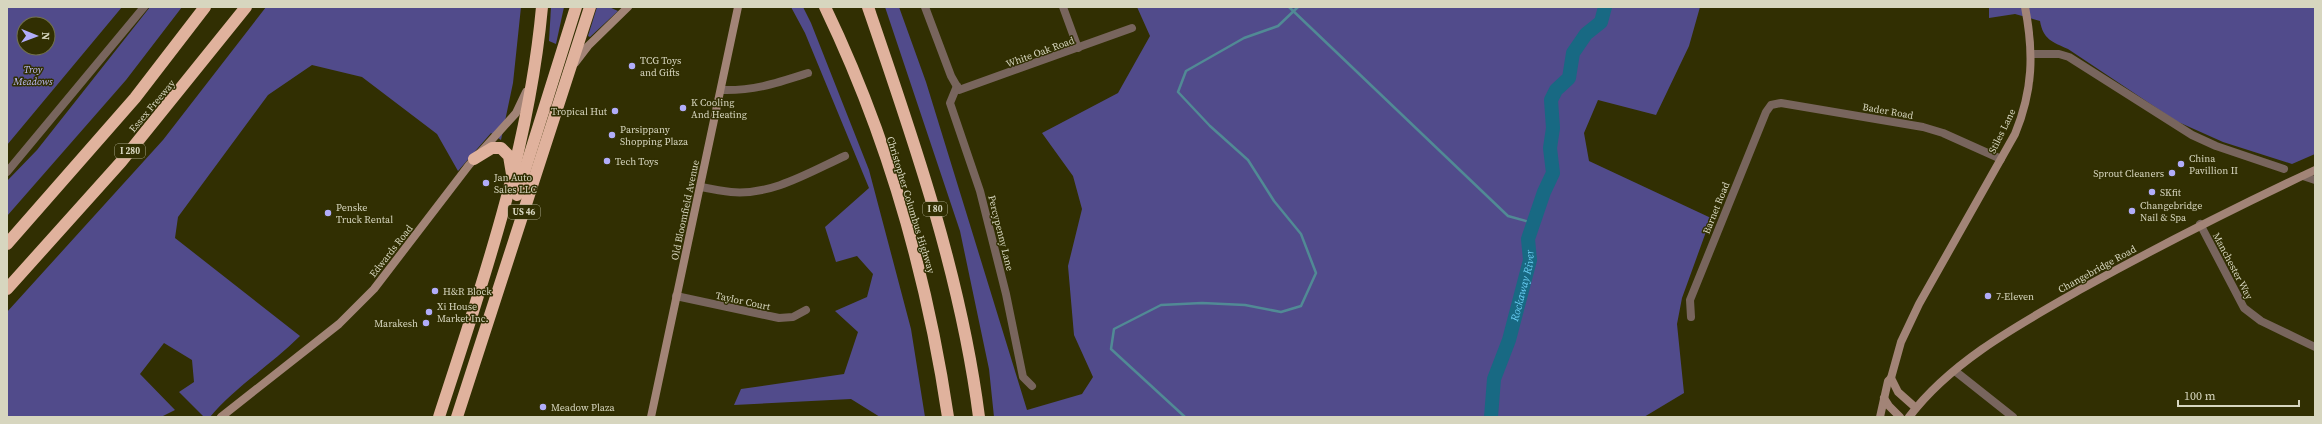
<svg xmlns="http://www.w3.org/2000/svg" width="2322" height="424" font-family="'Source Serif 4',serif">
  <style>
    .green { fill: #514b8b; fill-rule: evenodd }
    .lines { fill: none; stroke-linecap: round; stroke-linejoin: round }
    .stream { stroke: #518a95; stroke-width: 2.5 }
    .river { stroke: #186983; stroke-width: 14 }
    .street { stroke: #78655d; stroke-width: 8 }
    .secondary { stroke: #a28477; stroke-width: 8 }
    .highway { stroke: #e0b29d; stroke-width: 12 }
    .poi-dot { fill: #b1adfa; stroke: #312f02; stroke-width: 1.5 }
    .labels { text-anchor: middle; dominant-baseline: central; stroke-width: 3; stroke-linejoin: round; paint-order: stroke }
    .shield { fill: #312f02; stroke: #a5a486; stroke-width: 1 }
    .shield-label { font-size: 9px; font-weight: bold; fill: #d7d6bf }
    .street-label { font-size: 10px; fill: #d7d6bf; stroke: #312f02 }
    .poi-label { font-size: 10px; fill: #d7d6bf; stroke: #312f02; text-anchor: start }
    .park-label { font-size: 10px; font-style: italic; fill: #bebcf7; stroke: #312f02 }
    .water-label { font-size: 11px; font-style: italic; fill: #68cdf3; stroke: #312f02 }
  </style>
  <rect width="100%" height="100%" fill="#312f02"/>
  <!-- green -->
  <g class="green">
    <path d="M7,7H122L7,145ZM24,24H48V48H24Z"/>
    <polygon points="150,7 182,7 126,80 7,216 7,181 37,150"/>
    <path d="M266,7H521L513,83L501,140L491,133L458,171L437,134L362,77L312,65L268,95L178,217L175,238L300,336C271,365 236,386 210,417H204L179,392L194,382L192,360L164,343L140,374L175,410L161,417H7V312L163,140Z"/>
    <polygon points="551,7 564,7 556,44 549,41"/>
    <polygon points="597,7 609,7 618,11 590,37 588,36"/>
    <polygon points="791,7 803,7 811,23 869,170 911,329 925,417 880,417 851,399 734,405 741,389 844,374 858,332 835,311 867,297 873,274 857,256 836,262 825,227 869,188 805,33"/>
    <polygon points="885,7 899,7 926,82 1027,410 1082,394 1093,377 1074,335 1068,266 1082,209 1073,176 1042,133 1118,93 1150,36 1137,7 1700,7 1689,46 1656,115 1598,100 1584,133 1589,161 1711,218 1682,298 1677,324 1684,393 1644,417 994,417 989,369 960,231"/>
    <path d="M1989,7H2315V154L2292,164L2223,142L2176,121L2068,49C2052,42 2043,39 2040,21L2015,14L1989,18Z"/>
  </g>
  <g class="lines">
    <!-- stream -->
    <g class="stream">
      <polyline points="1289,7 1508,216 1533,223"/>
      <polyline points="1185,417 1111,349 1114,329 1161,305 1202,303 1245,305 1281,312 1301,306 1316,273 1301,234 1274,201 1248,160 1210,126 1178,92 1186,71 1244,38 1278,26 1298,7"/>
    </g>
    <!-- river -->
    <path class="river" id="s1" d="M1491,417L1494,379L1509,340L1530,260L1528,239L1544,192L1553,173L1550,148L1553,128L1551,100L1556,90L1569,78L1573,53L1586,34L1601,22L1605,7"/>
    <!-- street -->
    <g class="street">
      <polyline points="925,7 951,76 959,90 1132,28"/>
      <polyline points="1063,7 1078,48"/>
      <polyline points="2031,54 2059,54 2069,57 2192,135 2216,146 2284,169"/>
      <polyline points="957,86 950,103 980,191 1006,294 1023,377 1032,386"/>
      <path d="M721,90C754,91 777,83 808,73"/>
      <polyline points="7,172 144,7"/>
      <polyline points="2303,176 2315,180"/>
      <path d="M701,187C711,189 721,191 731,192C771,196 810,172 845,156"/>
      <polyline points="2200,224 2244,308 2261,321 2315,347"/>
      <polyline points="676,296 779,318 793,317 806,310"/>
      <polyline points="1691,317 1690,300 1766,112 1771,105 1781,103 1923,127 1943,133 2001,159"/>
      <polyline points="1955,371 2013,417"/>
    </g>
    <!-- secondary -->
    <g class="secondary">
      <polyline points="575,63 588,46 628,7"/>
      <polyline points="1891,378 1898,392 1916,408"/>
      <polyline points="1884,398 1889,406 1900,417"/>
      <polyline points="221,417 339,324 374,289 469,165 516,113 526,92"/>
      <polyline points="651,417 738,7"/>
      <path d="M1880,417L1888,381L1891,378L1901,342L1919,304L2015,134C2033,90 2034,53 2025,7"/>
      <path d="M1909,417C1952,360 2022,323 2083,288C2159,246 2236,207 2315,170"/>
    </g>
    <!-- highway -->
    <g class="highway">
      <path d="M825,7C887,136 927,276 948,417"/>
      <path d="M868,7C914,141 961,276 979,417"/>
      <polyline points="474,159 492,148 501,148 509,156 512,174"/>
      <polyline points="517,195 576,7"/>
      <polyline points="7,244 135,98 205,7"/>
      <polyline points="7,289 121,162 246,7"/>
      <path d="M439,417C483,282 529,149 542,7"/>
      <polyline points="457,417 590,7"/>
    </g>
  </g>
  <!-- markers -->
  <g class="poi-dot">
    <circle cx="632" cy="66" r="4"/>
    <circle cx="683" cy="108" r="4"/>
    <circle cx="615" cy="111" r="4"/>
    <circle cx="612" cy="135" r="4"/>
    <circle cx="607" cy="161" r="4"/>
    <circle cx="2181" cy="164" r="4"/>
    <circle cx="2172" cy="173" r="4"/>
    <circle cx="486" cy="183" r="4"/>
    <circle cx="2152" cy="192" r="4"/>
    <circle cx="2132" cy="211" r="4"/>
    <circle cx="328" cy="213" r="4"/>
    <circle cx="435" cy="291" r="4"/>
    <circle cx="1988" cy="296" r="4"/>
    <circle cx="429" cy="312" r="4"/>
    <circle cx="426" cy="323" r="4"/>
    <circle cx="543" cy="407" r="4"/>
  </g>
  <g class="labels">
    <!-- shield labels -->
    <g class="shield">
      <rect x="115" y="144" width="30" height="14" rx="3"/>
      <rect x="923" y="202" width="24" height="14" rx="3"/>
      <rect x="508" y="205" width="32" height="14" rx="3"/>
    </g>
    <g class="shield-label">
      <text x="130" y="151">I 280</text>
      <text x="935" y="209">I 80</text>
      <text x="524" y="212">US 46</text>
    </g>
    <!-- street labels -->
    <g class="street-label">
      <text transform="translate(1040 52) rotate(-20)">White Oak Road</text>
      <text transform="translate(152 106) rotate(-50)">Essex Freeway</text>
      <text transform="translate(1888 111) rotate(10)">Bader Road</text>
      <text transform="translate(2002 131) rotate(-64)">Stiles Lane</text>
      <text transform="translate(911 205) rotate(73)">Christopher Columbus Highway</text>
      <text transform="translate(1716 208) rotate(-68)">Barnet Road</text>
      <text transform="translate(685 210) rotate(-78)">Old Bloomfield Avenue</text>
      <text transform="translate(1001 233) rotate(76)">Percypenny Lane</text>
      <text transform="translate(391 251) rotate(-52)">Edwards Road</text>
      <text transform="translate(2233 266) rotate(62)">Manchester Way</text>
      <text transform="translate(2097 269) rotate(-29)">Changebridge Road</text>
      <text transform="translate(743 301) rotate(12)">Taylor Court</text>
    </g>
    <!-- poi labels -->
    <g class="poi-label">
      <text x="640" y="60">TCG Toys<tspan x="640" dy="12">and Gifts</tspan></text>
      <text x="691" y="102">K Cooling<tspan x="691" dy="12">And Heating</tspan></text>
      <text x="607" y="111" text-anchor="end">Tropical Hut</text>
      <text x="620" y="129">Parsippany<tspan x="620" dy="12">Shopping Plaza</tspan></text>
      <text x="2189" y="158">China<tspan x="2189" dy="12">Pavillion II</tspan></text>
      <text x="615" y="161">Tech Toys</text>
      <text x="2164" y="173" text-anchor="end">Sprout Cleaners</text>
      <text x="494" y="177">Jan Auto<tspan x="494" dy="12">Sales LLC</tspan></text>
      <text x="2160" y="192">SKfit</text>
      <text x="2140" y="205">Changebridge<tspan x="2140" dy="12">Nail &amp; Spa</tspan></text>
      <text x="336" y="207">Penske<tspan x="336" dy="12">Truck Rental</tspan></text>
      <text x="443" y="291">H&amp;R Block</text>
      <text x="1996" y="296">7-Eleven</text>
      <text x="437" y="306">Xi House<tspan x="437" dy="12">Market Inc.</tspan></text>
      <text x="418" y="323" text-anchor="end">Marakesh</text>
      <text x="551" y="407">Meadow Plaza</text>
    </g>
    <!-- park labels -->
    <g class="park-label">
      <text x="33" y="69">Troy<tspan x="33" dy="12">Meadows</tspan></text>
    </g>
    <!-- water labels -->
    <g class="water-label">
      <text stroke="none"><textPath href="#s1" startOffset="136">Rockaway River</textPath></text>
    </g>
  </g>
  <!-- border -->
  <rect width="2322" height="424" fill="none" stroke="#d7d6bf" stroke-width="16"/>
  <!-- north arrow -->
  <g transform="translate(36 36) rotate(91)"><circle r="19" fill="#312f02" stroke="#73724e"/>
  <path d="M0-3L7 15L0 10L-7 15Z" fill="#b1adfa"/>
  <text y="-6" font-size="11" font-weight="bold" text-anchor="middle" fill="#d7d6bf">N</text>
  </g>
  <!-- scale -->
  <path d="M2178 400v6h121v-6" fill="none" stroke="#d7d6bf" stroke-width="2"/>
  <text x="2184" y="400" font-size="12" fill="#d7d6bf" stroke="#312f02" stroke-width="3" paint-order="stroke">100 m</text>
</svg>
